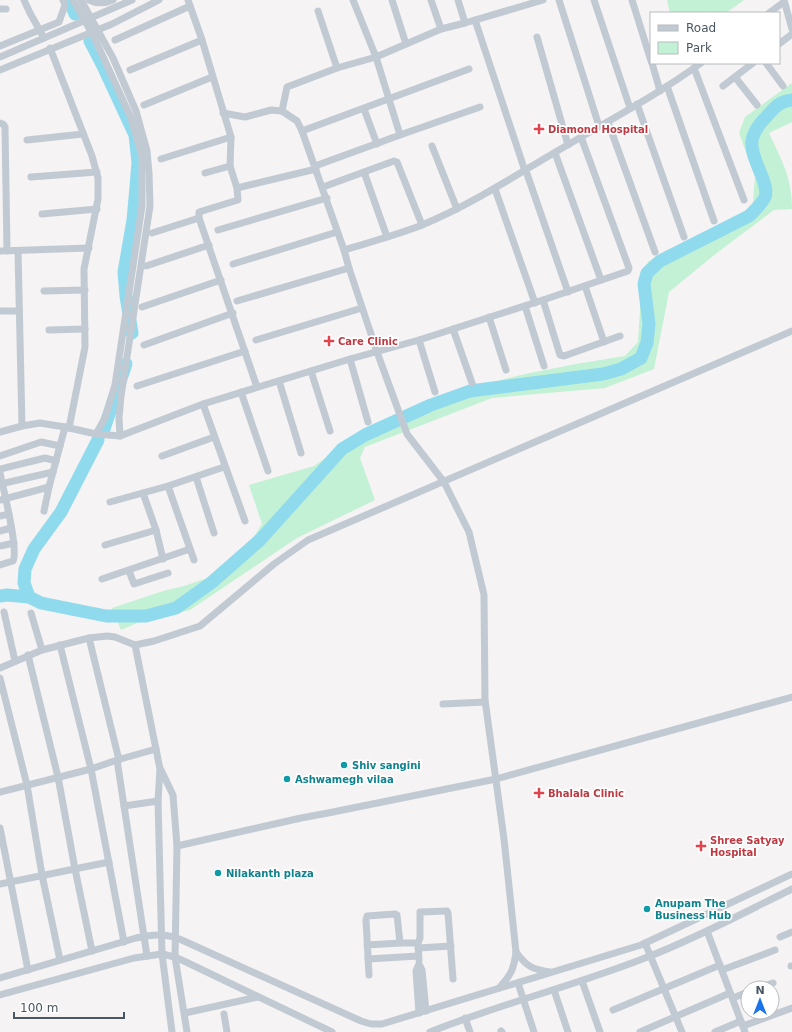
<svg xmlns="http://www.w3.org/2000/svg" width="792" height="1032" font-family="'DejaVu Sans',sans-serif">
  <style>
    .green { fill: #c3f1d5 }
    .lines { fill: none; stroke-linecap: round; stroke-linejoin: round }
    .river { stroke: #90daee; stroke-width: 13 }
    .minor { stroke: #c1cad2; stroke-width: 7 }
    .minor-bridge { stroke: #c1cad2; stroke-width: 7 }
    .health-dot { fill: #e0444e; stroke: #fff; stroke-width: 1.5 }
    .culture-dot { fill: #0f9aa8; stroke: #fff; stroke-width: 1.5 }
    .labels { text-anchor: middle; dominant-baseline: central; stroke-width: 3.5; stroke-linejoin: round; paint-order: stroke }
    .health-label { font-size: 10px; font-weight: bold; fill: #be3a42; stroke: #fff; text-anchor: start }
    .culture-label { font-size: 10px; font-weight: bold; fill: #0d838f; stroke: #fff; text-anchor: start }
  </style>
  <rect width="100%" height="100%" fill="#f5f3f3"/>
  <!-- green -->
  <g class="green">
    <polygon points="667,0 744,0 726,13 670,13"/>
    <path d="M792,83V122L769,133C782,161 792,177 792,209L774,210L718,252L669,292L654,369L605,388L492,398L365,447L360,458L375,500L297,538L190,610L137,623L121,630L112,608L163,591L184,586L216,575L231,558L251,541L262,524L249,485L314,466L341,448L367,433L407,414L466,389L525,374L576,364L625,356L638,342L641,293L644,268L649,261L715,229L749,211L753,202L755,176L739,133L745,117Z"/>
  </g>
  <g class="lines">
    <!-- river -->
    <g class="river">
      <polyline points="69,0 75,14"/>
      <polyline points="90,41 103,66 135,135 138,162 136,187 133,220 124,272 126,296 132,333"/>
      <polyline points="104,429 126,364"/>
      <path d="M98,440L61,512L34,549L25,569L24,583L29,597L41,603L106,616H146L176,608L211,583L260,540L342,449L365,435L431,405L470,391L603,374L621,369L641,358L647,343L649,324L644,284L647,273L660,261L749,216C754,211 762,204 765,197C767,191 765,185 763,179C752,151 743,140 767,116C775,107 780,101 792,100"/>
      <polyline points="0,596 7,595 29,597"/>
    </g>
    <!-- minor -->
    <g class="minor">
      <polyline points="24,0 30,13 44,38"/>
      <polyline points="188,0 202,40 231,137 230,166 237,188 238,200 199,212 199,218 257,387"/>
      <polyline points="392,0 406,44"/>
      <polyline points="431,0 441,29"/>
      <polyline points="458,0 465,23"/>
      <polyline points="559,0 599,126"/>
      <polyline points="594,0 630,108"/>
      <polyline points="632,0 651,61"/>
      <polyline points="784,0 792,29"/>
      <polyline points="0,9 6,9"/>
      <polyline points="318,11 337,68"/>
      <polyline points="769,13 784,2"/>
      <polyline points="475,20 525,171"/>
      <polyline points="537,37 568,145"/>
      <polyline points="115,40 190,6"/>
      <polyline points="779,44 792,34"/>
      <polyline points="50,48 92,156 98,178 98,199 84,269 85,347 69,428"/>
      <polyline points="0,57 132,0"/>
      <polyline points="652,63 660,91"/>
      <polyline points="766,63 783,86"/>
      <polyline points="694,68 744,200"/>
      <polyline points="0,70 112,24 159,0"/>
      <polyline points="130,70 202,40"/>
      <polyline points="735,77 757,105"/>
      <polyline points="667,86 714,221"/>
      <polyline points="723,86 753,63"/>
      <polyline points="637,104 684,237"/>
      <polyline points="144,105 212,77"/>
      <polyline points="364,109 377,144"/>
      <polyline points="282,111 287,87 337,68 376,57 441,29 465,23 543,0"/>
      <path d="M223,113L245,117L271,110L282,111L297,121L302,131L344,250L349,268L377,352L407,434L444,482L469,532L484,595L485,700L504,839L516,952C514,969 511,975 499,988"/>
      <polyline points="608,122 655,252"/>
      <polyline points="0,123 3,124 5,127 7,251"/>
      <polyline points="302,131 469,69"/>
      <polyline points="400,135 480,107"/>
      <polyline points="27,140 83,134"/>
      <polyline points="432,146 457,209"/>
      <polyline points="555,153 601,280"/>
      <polyline points="161,159 231,137"/>
      <polyline points="315,166 400,135 376,57 353,0"/>
      <polyline points="526,171 568,292"/>
      <polyline points="364,172 387,237"/>
      <polyline points="205,173 230,166"/>
      <polyline points="31,177 97,172"/>
      <polyline points="323,187 394,161 397,162 422,225"/>
      <polyline points="237,188 316,169"/>
      <polyline points="495,189 535,303"/>
      <polyline points="42,214 97,209"/>
      <polyline points="218,230 327,198"/>
      <polyline points="152,233 199,218"/>
      <path d="M344,250C370,242 397,235 422,225C475,203 522,171 571,143C615,117 660,93 701,63"/>
      <polyline points="0,251 89,248"/>
      <polyline points="18,251 22,426"/>
      <polyline points="233,264 337,232"/>
      <polyline points="146,266 209,245"/>
      <polyline points="585,286 604,342"/>
      <polyline points="44,291 85,290"/>
      <polyline points="543,300 560,355 564,356 620,336"/>
      <polyline points="237,301 349,268"/>
      <polyline points="525,306 544,366"/>
      <polyline points="142,307 221,280"/>
      <polyline points="0,311 19,311"/>
      <polyline points="489,317 506,370"/>
      <polyline points="453,329 472,383"/>
      <polyline points="49,330 85,329"/>
      <polyline points="256,340 362,308"/>
      <polyline points="419,340 435,392"/>
      <polyline points="144,345 233,313"/>
      <polyline points="350,359 368,422"/>
      <polyline points="311,371 330,431"/>
      <polyline points="279,381 301,453"/>
      <polyline points="137,386 245,351"/>
      <polyline points="241,392 268,471"/>
      <polyline points="203,404 245,521"/>
      <polyline points="0,432 22,426 40,423 65,427 96,434 120,436 203,404 350,359 419,340 543,300 628,271 629,268 581,137"/>
      <polyline points="0,456 41,442 60,446"/>
      <polyline points="162,456 214,437"/>
      <polyline points="0,469 45,458 56,461"/>
      <path d="M0,473C3,488 19,550 13,561L0,565"/>
      <polyline points="196,477 214,533"/>
      <polyline points="0,484 53,472"/>
      <polyline points="168,486 194,560"/>
      <polyline points="143,493 156,530 163,559"/>
      <polyline points="0,500 49,487"/>
      <polyline points="110,502 168,486 224,467"/>
      <polyline points="44,511 49,487 65,427"/>
      <polyline points="0,516 9,514"/>
      <polyline points="0,531 11,528"/>
      <polyline points="105,545 156,530"/>
      <polyline points="0,546 14,543"/>
      <polyline points="129,571 134,584 168,573"/>
      <polyline points="102,579 190,549"/>
      <polyline points="4,612 15,661"/>
      <polyline points="31,613 42,650"/>
      <polyline points="89,638 119,760"/>
      <polyline points="60,645 91,769 124,942"/>
      <polyline points="135,645 160,769 158,801 162,954 172,1032"/>
      <polyline points="28,655 58,777 75,869 92,951"/>
      <polyline points="0,668 42,650 89,638 107,636 115,637 135,645 154,641 200,626 274,564 308,540 792,331"/>
      <polyline points="0,678 27,785 42,875 60,960"/>
      <polyline points="443,704 485,702"/>
      <polyline points="117,760 156,749"/>
      <polyline points="161,770 173,795 177,846 175,957 187,1032"/>
      <polyline points="0,792 91,769 117,760 147,956"/>
      <polyline points="124,806 158,801"/>
      <polyline points="0,828 28,970"/>
      <polyline points="177,846 301,818 328,813 496,779 792,697"/>
      <polyline points="0,884 109,862"/>
      <polyline points="707,931 745,1032"/>
      <polyline points="780,937 792,932"/>
      <polyline points="400,943 418,943 419,960"/>
      <polyline points="418,943 420,938 420,912 447,911 448,913 453,979"/>
      <polyline points="645,943 682,1032"/>
      <polyline points="367,945 400,943 397,915 395,914 367,916 366,920 369,975"/>
      <polyline points="418,948 451,946"/>
      <path d="M516,952C527,967 532,969 550,972"/>
      <polyline points="368,959 418,956"/>
      <polyline points="791,966 792,966"/>
      <polyline points="722,970 775,950"/>
      <path d="M0,978L136,938C154,934 167,933 184,941L361,1021L371,1024H382L641,945L792,874"/>
      <polyline points="582,981 600,1032"/>
      <polyline points="518,983 534,1032"/>
      <polyline points="758,988 773,983"/>
      <polyline points="554,990 568,1032"/>
      <polyline points="0,995 134,958 162,954 175,957 186,962 332,1032"/>
      <polyline points="733,998 748,992"/>
      <polyline points="613,1010 720,965"/>
      <polyline points="185,1013 258,997"/>
      <polyline points="419,1013 416,971 419,964 422,970 426,1011"/>
      <polyline points="224,1014 227,1032"/>
      <polyline points="465,1018 470,1032"/>
      <polyline points="743,1026 792,1008"/>
      <polyline points="501,1031 502,1032"/>
      <path d="M430,1032C502,1003 578,985 650,956C699,937 745,912 792,889"/>
      <polyline points="640,1032 730,993"/>
      <polyline points="715,1032 741,1021"/>
    </g>
    <!-- minor-bridge -->
    <g class="minor-bridge">
      <polyline points="73,0 94,37 131,118 142,156 142,206 115,385 105,418 96,434"/>
      <polyline points="81,0 113,58 136,111 147,151 149,173 150,206 121,396 119,418 120,436"/>
      <path d="M89,0C97,4 104,4 113,0"/>
      <polyline points="0,46 59,22 65,5 63,0"/>
    </g>
  </g>
  <!-- markers -->
  <g class="health-dot">
    <path d="M537 123h4v4h4v4h-4v4h-4v-4h-4v-4h4z"/>
    <path d="M327 335h4v4h4v4h-4v4h-4v-4h-4v-4h4z"/>
    <path d="M537 787h4v4h4v4h-4v4h-4v-4h-4v-4h4z"/>
    <path d="M699 840h4v4h4v4h-4v4h-4v-4h-4v-4h4z"/>
  </g>
  <g class="culture-dot">
    <circle cx="344" cy="765" r="4"/>
    <circle cx="287" cy="779" r="4"/>
    <circle cx="218" cy="873" r="4"/>
    <circle cx="647" cy="909" r="4"/>
  </g>
  <g class="labels">
    <!-- health labels -->
    <g class="health-label">
      <text x="548" y="129">Diamond Hospital</text>
      <text x="338" y="341">Care Clinic</text>
      <text x="548" y="793">Bhalala Clinic</text>
      <text x="710" y="840">Shree Satyay<tspan x="710" dy="12">Hospital</tspan></text>
    </g>
    <!-- culture labels -->
    <g class="culture-label">
      <text x="352" y="765">Shiv sangini</text>
      <text x="295" y="779">Ashwamegh vilaa</text>
      <text x="226" y="873">Nilakanth plaza</text>
      <text x="655" y="903">Anupam The<tspan x="655" dy="12">Business Hub</tspan></text>
    </g>
  </g>
  <!-- legend -->
  <rect x="650" y="12" width="130" height="52" fill="#ffffff" stroke="#b7bbc0"/>
  <rect x="658" y="25" width="20" height="6" fill="#c1cad2" stroke="#b7bbc0"/>
  <text x="686" y="32" font-size="12" fill="#4a5661">Road</text>
  <rect x="658" y="42" width="20" height="12" fill="#c3f1d5" stroke="#b7bbc0"/>
  <text x="686" y="52" font-size="12" fill="#4a5661">Park</text>
  <!-- north arrow -->
  <g transform="translate(760 1000)"><circle r="19" fill="#ffffff" stroke="#b7bbc0"/>
  <path d="M0-3L7 15L0 10L-7 15Z" fill="#1a73e8"/>
  <text y="-6" font-size="11" font-weight="bold" text-anchor="middle" fill="#4a5661">N</text>
  </g>
  <!-- scale -->
  <path d="M14 1012v6h110v-6" fill="none" stroke="#4a5661" stroke-width="2"/>
  <text x="20" y="1012" font-size="12" fill="#4a5661" stroke="#ffffff" stroke-width="3" paint-order="stroke">100 m</text>
</svg>
